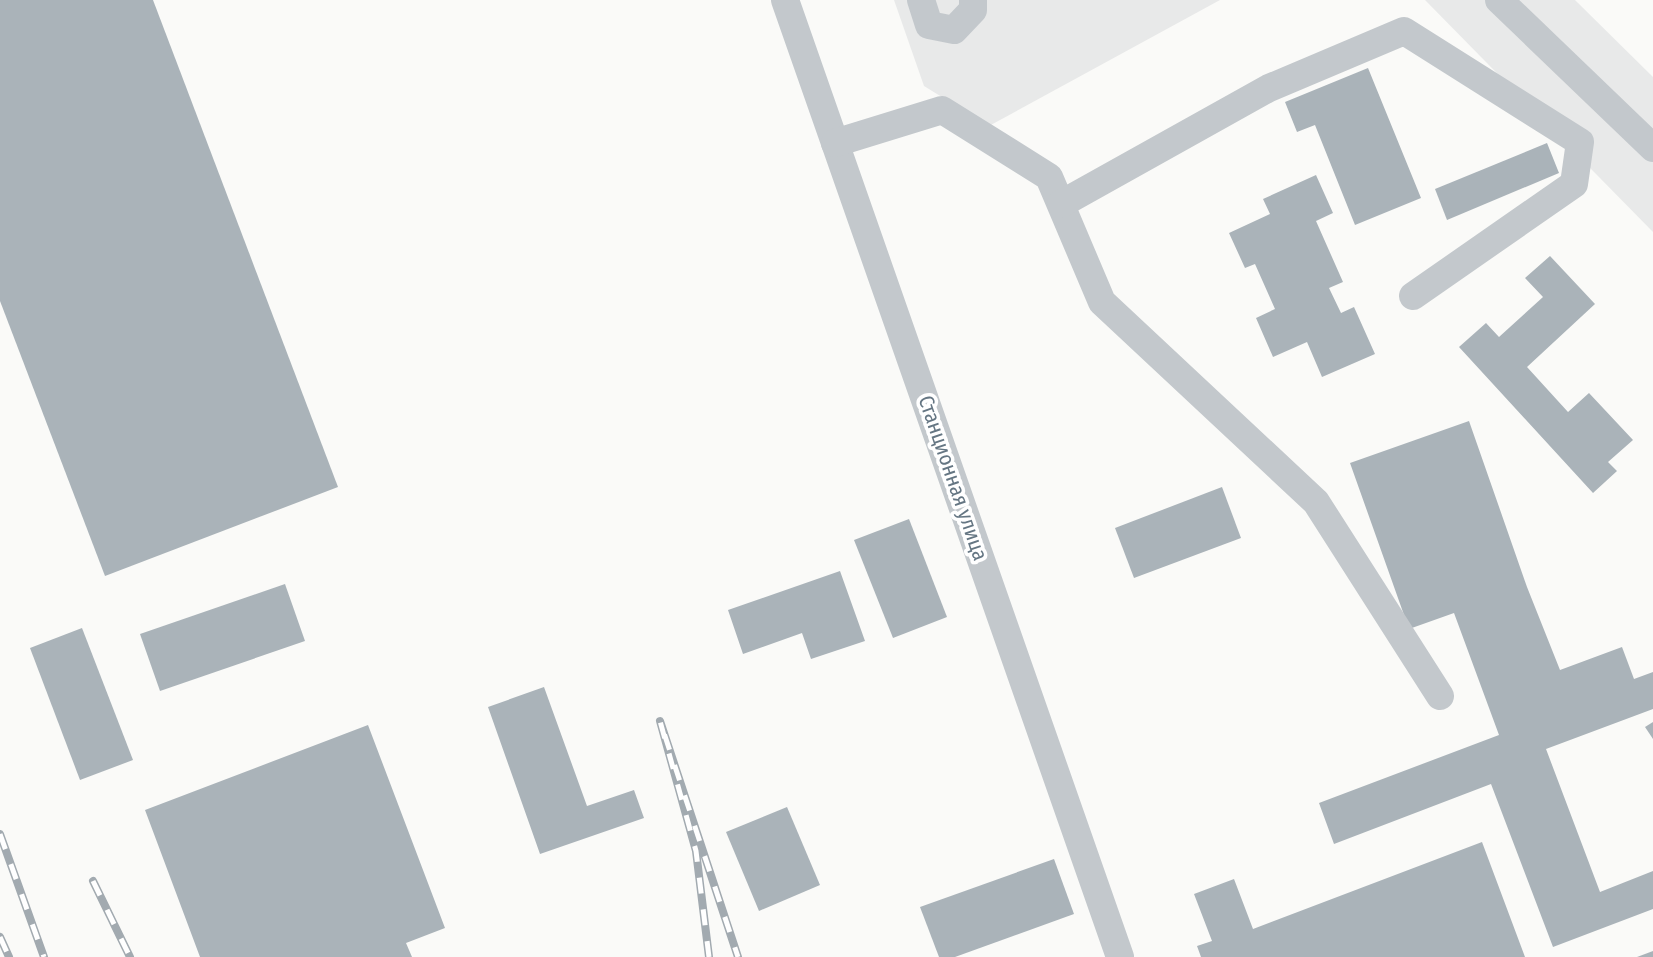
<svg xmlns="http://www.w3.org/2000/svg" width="1653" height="957" font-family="'Fira Sans Condensed',sans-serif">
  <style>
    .built { fill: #e8e9e9 }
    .building { fill: #aab3b9 }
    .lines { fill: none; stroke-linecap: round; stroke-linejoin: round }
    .minor { stroke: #c3c8cc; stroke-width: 28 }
    .rail-casing { stroke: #a2aab0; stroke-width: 8 }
    .rail { stroke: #fff; stroke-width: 5; stroke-dasharray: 16; stroke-linecap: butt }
    .labels { text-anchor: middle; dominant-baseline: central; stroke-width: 7; stroke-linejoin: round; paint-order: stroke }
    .street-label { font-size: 21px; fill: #657683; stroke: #fff }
  </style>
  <rect width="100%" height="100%" fill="#fafaf8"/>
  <!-- built -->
  <g class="built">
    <polygon points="894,0 1220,0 989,126 924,86"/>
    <polygon points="1425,0 1575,0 1653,77 1653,232"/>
  </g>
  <!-- building -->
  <g class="building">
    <polygon points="0,0 153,0 338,487 105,576 0,301"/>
    <polygon points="1368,68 1421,198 1355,225 1315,125 1297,132 1285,102"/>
    <polygon points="1547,143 1559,173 1447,220 1435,189"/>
    <polygon points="1316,175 1333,213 1316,221 1343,282 1329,288 1341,313 1354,307 1375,354 1322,377 1307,342 1273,357 1256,318 1275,309 1255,264 1245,268 1229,233 1270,214 1263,199"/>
    <polygon points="1550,256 1595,304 1527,367 1568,412 1589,393 1633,440 1608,462 1617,471 1593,493 1459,347 1486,323 1499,337 1543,297 1525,278"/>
    <polygon points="1469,421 1527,587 1560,670 1622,647 1634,679 1653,672 1653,709 1546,749 1600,892 1653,871 1653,909 1553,947 1491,784 1334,844 1319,803 1499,735 1454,613 1409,629 1350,463"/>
    <polygon points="1222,487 1241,538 1134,578 1115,528"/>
    <polygon points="909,519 947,617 893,638 854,540"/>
    <polygon points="840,571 865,641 811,659 802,633 743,654 728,610"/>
    <polygon points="285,584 305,641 160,691 140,634"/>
    <polygon points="82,628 133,760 80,780 30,648"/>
    <polygon points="544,687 587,806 634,790 644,818 540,854 488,707"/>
    <polygon points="1653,722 1653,739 1645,727"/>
    <polygon points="368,725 445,928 406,943 412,957 200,957 145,810"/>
    <polygon points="787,807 820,885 759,911 726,832"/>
    <polygon points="1482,842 1525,957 1201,957 1197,946 1212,941 1194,894 1234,879 1253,929"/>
    <polygon points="1054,859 1074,914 955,957 939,957 920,907"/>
    <polygon points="1653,951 1653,957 1637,957"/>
  </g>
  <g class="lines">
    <!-- minor -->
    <g class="minor">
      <polyline points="785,0 1120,957"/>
      <polyline points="921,0 929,25 954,30 973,10 973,0"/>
      <polyline points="1499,0 1653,148"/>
      <polyline points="835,143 942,110 1049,177 1102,302 1316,502 1440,696"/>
      <polyline points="1061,204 1269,88 1404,31 1580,142 1574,184 1413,296"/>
    </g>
    <defs>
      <g id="rail">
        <polyline points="0,834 44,957"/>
        <polyline points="93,881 130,957"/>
        <polyline points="0,937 9,957"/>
        <polyline points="709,957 696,851 660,721 738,957"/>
      </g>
    </defs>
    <!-- rail casing -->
    <use href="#rail" class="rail-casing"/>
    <!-- rail -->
    <use href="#rail" class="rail"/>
  </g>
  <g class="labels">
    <!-- street labels -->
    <g class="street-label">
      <text transform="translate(953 478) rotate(71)">Станционная улица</text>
    </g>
  </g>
</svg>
